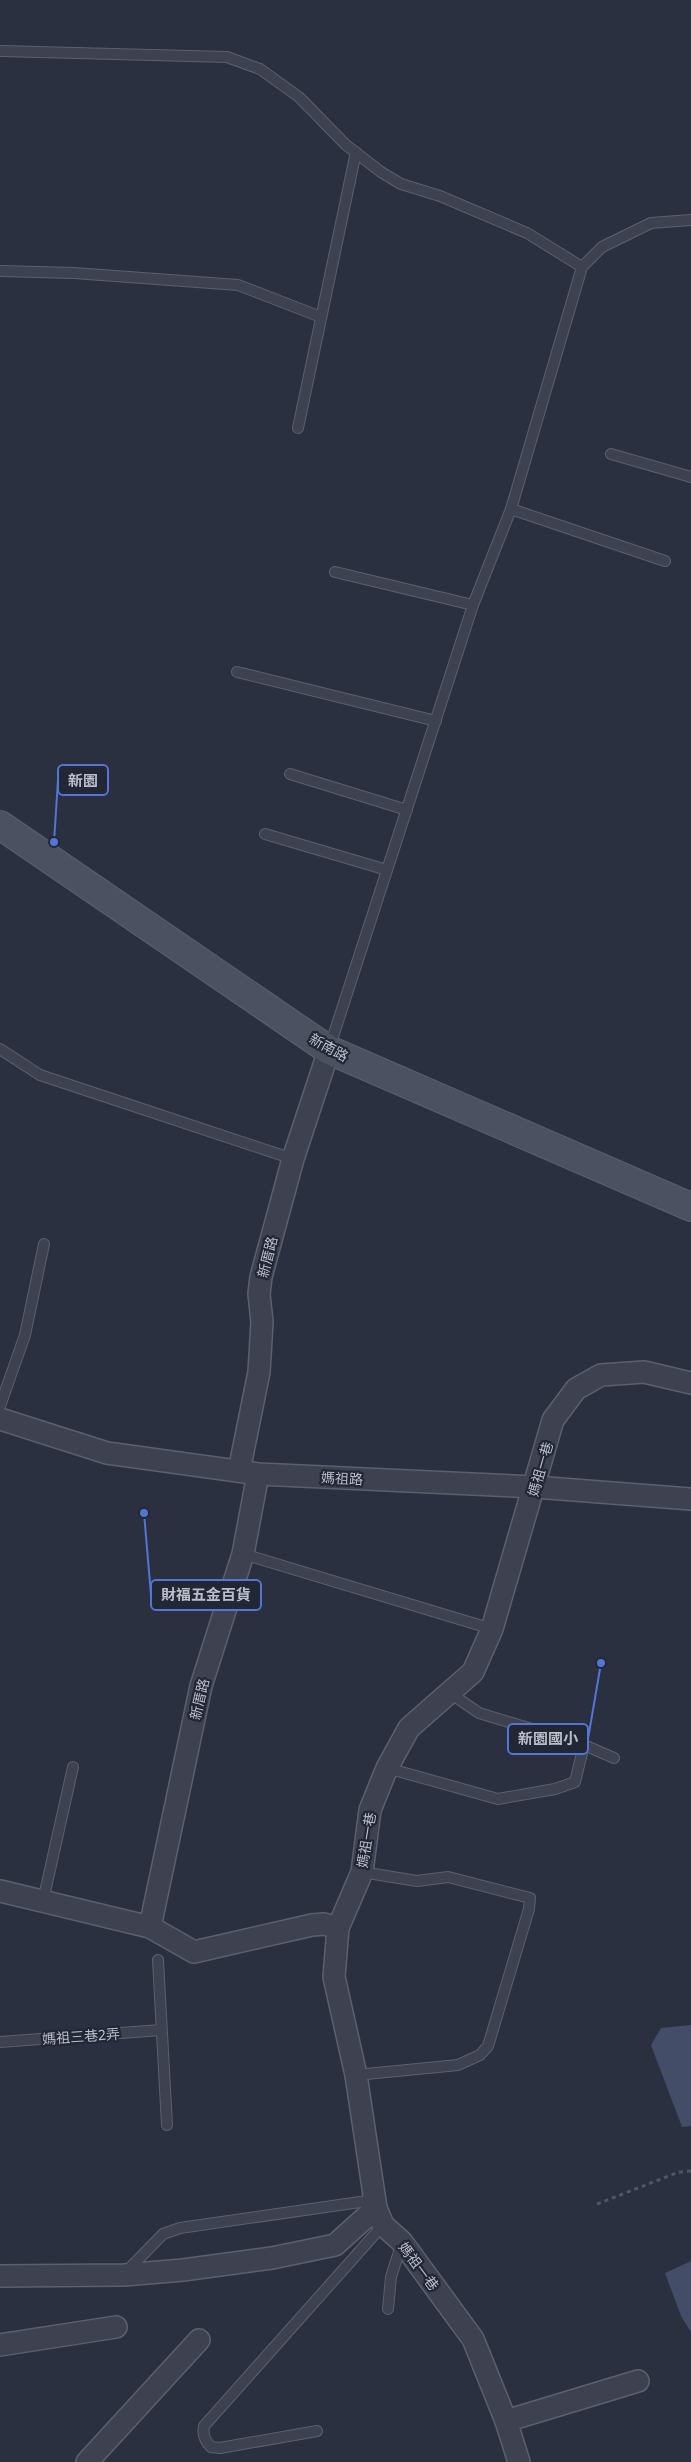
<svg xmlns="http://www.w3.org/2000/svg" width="691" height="2462" font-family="'Noto Sans','Noto Sans TC',sans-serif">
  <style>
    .water { fill: #444d68 }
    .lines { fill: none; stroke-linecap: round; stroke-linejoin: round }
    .lane-casing { stroke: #5c606d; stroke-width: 12 }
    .street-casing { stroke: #5c606d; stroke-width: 24 }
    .secondary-casing { stroke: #5c606d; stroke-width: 30 }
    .path { stroke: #4c5a60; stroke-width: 3; stroke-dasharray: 4 4; stroke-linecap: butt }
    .lane { stroke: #3e4250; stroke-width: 10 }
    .street { stroke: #3e4250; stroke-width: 21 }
    .secondary { stroke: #4c5162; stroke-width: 28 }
    .labels { text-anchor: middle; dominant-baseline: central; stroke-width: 4.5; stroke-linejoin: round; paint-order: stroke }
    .street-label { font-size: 14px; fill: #bbbeca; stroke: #222735 }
    .leader { fill: none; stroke: #5475d3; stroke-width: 2 }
    .callout-dot { fill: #5475d3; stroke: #222735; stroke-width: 2 }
    .callout { fill: #222735; stroke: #5475d3; stroke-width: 2 }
    .callout-label { font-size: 15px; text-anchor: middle; font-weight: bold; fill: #bbbeca }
  </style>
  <rect width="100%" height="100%" fill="#2a3040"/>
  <!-- water -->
  <g class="water">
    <polygon points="691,2025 691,2126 682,2127 651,2045 661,2028"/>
    <polygon points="691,2261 691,2332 681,2316 665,2273"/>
  </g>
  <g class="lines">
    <defs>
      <g id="lane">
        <polyline points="0,51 227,57 260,69 299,97 346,145 381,172 401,184 440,196 527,233 582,267"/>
        <polyline points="0,271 74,273 238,285 321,317"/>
        <polyline points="298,428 356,152"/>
        <polyline points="611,454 691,477"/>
        <polyline points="511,509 665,561"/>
        <polyline points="335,572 473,605"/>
        <polyline points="237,672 436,721"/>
        <polyline points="290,774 407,810"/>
        <polyline points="265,834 387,870"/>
        <polyline points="0,1049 40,1075 293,1159"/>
        <polyline points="329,1049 473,605 511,509 582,267 602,247 651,223 691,220"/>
        <polyline points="0,1406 25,1335 44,1244"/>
        <polyline points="243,1554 492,1629"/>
        <polyline points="450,1693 479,1713 584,1745 614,1758"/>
        <polyline points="387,1768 498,1799 555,1789 575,1782 584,1745"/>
        <polyline points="43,1901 73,1767"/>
        <polyline points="158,1960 167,2125"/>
        <polyline points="0,2042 161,2030"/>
        <polyline points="356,2075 458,2065 480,2055 488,2046 529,1909 530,1898 448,1877 417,1881 362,1872"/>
        <polyline points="126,2272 163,2234 180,2228 374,2200"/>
        <polyline points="388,2309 391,2277 402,2242"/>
        <path d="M317,2431L220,2448L211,2447C205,2441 202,2435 204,2426L383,2225"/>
      </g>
      <g id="street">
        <polyline points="0,1419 107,1453 258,1474 535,1487 691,1499"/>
        <polyline points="239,1471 259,1372 262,1322 259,1294 261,1277 293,1159 329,1050"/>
        <polyline points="0,1891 150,1927 194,1952 312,1925 324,1924 338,1928"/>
        <polyline points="150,1927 201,1686 243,1554 258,1474"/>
        <polyline points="0,2276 124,2275 183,2270 272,2258 335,2245 376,2208"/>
        <polyline points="0,2345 116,2327"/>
        <polyline points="638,2381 506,2421 473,2339 402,2242 383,2225 376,2208 356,2075 334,1977 338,1928 362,1872 370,1810 387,1768 409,1728 473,1672 492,1629 553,1420 576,1389 601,1375 644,1372 691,1383"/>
        <polyline points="506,2421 519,2462"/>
        <polyline points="87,2462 199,2340"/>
      </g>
      <polyline id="secondary" points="0,825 329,1050 691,1207"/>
    </defs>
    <!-- lane casing -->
    <use href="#lane" class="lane-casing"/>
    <!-- street casing -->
    <use href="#street" class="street-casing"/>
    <!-- secondary casing -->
    <use href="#secondary" class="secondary-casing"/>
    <!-- path -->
    <polyline class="path" points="597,2204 679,2172 691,2171"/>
    <!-- lane -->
    <use href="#lane" class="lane"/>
    <!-- street -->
    <use href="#street" class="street"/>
    <!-- secondary -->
    <use href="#secondary" class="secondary"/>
  </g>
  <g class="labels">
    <!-- street labels -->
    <g class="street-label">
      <text transform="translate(329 1047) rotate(29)">新南路</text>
      <text transform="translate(267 1257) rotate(-76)">新厝路</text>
      <text transform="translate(540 1469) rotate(-74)">媽祖一巷</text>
      <text transform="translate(342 1478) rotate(3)">媽祖路</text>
      <text transform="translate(199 1699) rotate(-77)">新厝路</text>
      <text transform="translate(366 1840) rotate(-81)">媽祖一巷</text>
      <text transform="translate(81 2036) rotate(-4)">媽祖三巷2弄</text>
      <text transform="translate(419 2266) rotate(53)">媽祖一巷</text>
    </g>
  </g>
  <!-- callouts -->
  <path class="leader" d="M54 842L58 780M144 1513L151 1595M601 1663L588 1739"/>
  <g class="callout-dot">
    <circle cx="54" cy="842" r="5"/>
    <circle cx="144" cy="1513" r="5"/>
    <circle cx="601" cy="1663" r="5"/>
  </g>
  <g class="callout">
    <rect x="58" y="765" width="50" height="30" rx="5"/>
    <rect x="151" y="1580" width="110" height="30" rx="5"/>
    <rect x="508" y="1724" width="80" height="30" rx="5"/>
  </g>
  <g class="callout-label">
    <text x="83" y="786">新園</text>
    <text x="206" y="1600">財福五金百貨</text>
    <text x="548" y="1744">新園國小</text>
  </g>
</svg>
